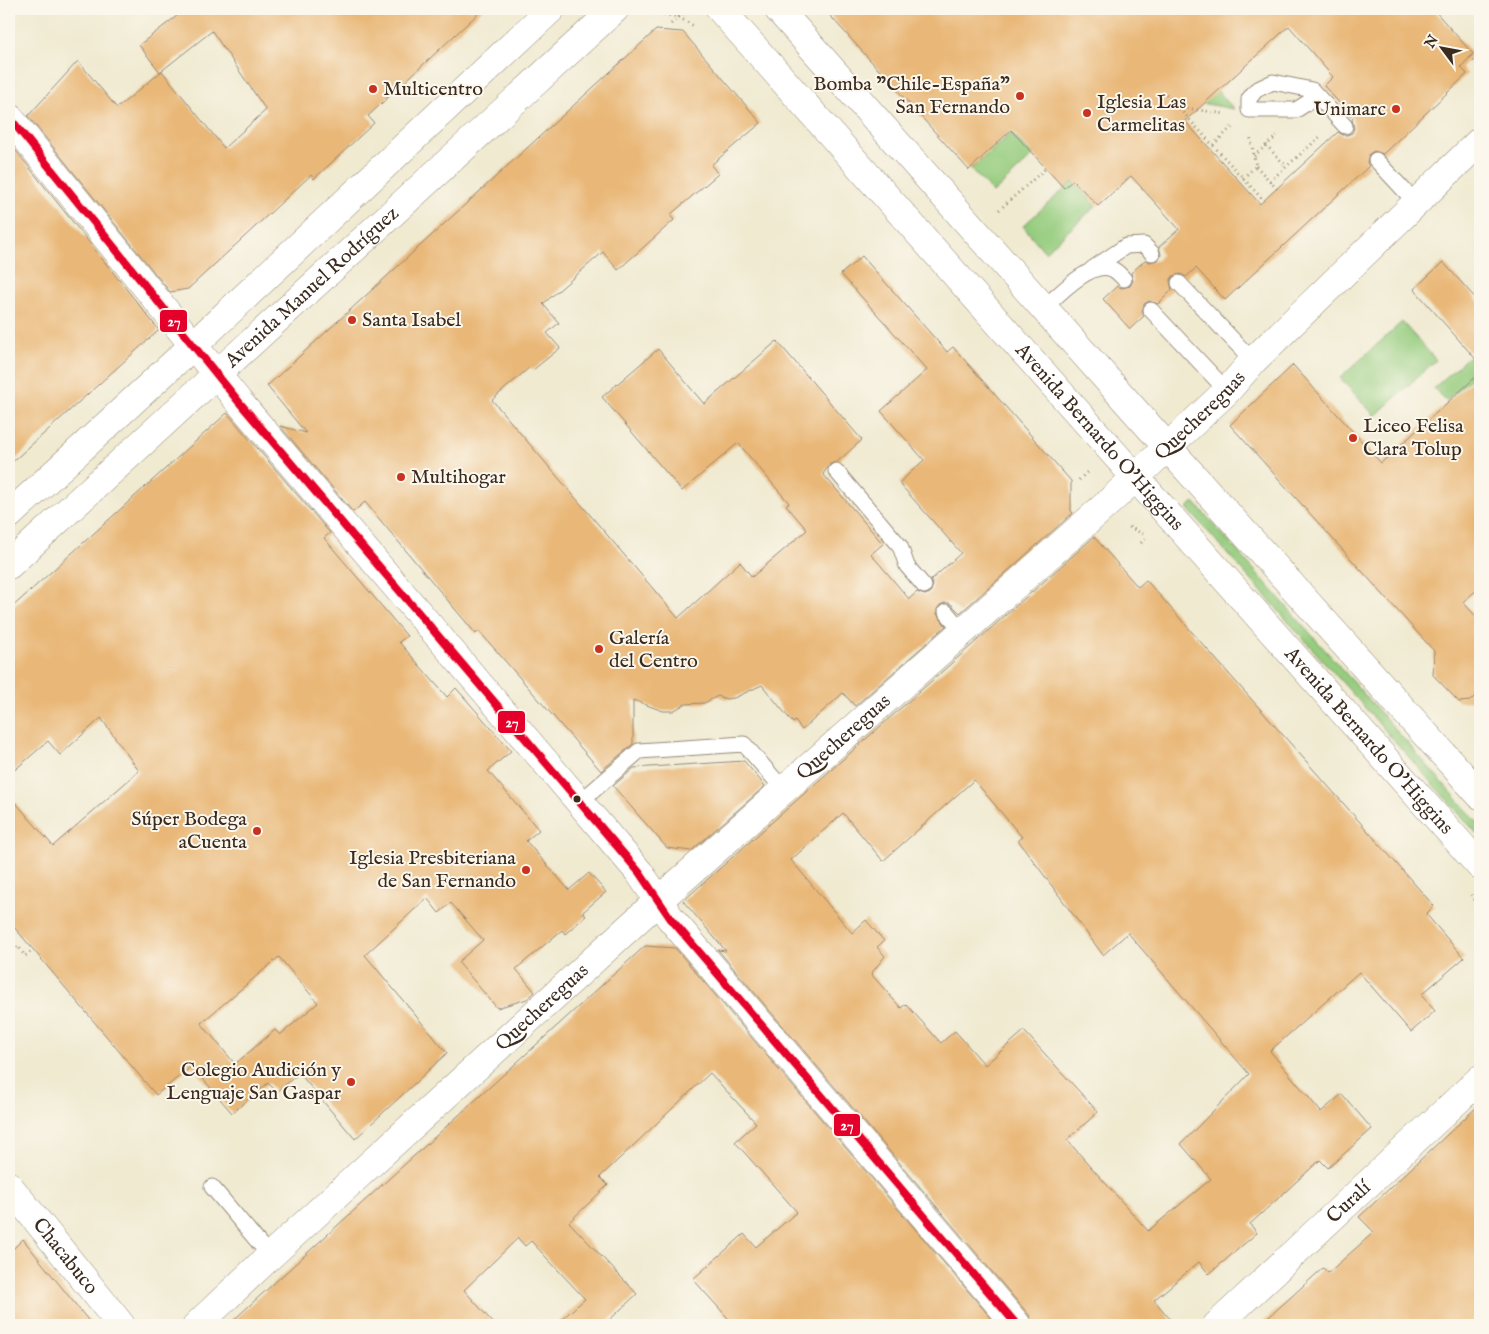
<svg xmlns="http://www.w3.org/2000/svg" width="1489" height="1334" font-family="'IM FELL English',serif">
  <style>
    .green { fill: #95cc7e; stroke: #687b4e }
    .building { fill: #e9b777; fill-rule: evenodd }
    .lines { fill: none; stroke-linecap: round; stroke-linejoin: round }
    .lane-casing { stroke: #968a78; stroke-width: 17 }
    .street-casing { stroke: #968a78; stroke-width: 29 }
    .secondary-casing { stroke: #968a78; stroke-width: 29 }
    .primary-casing { stroke: #968a78; stroke-width: 29 }
    .path { stroke: #968a78; stroke-width: 3; stroke-dasharray: 1 4; stroke-linecap: butt }
    .lane { stroke: #fff; stroke-width: 15 }
    .street { stroke: #fff; stroke-width: 28 }
    .secondary { stroke: #fff; stroke-width: 28 }
    .primary { stroke: #fff; stroke-width: 28 }
    .bus-1-casing { stroke: #fbf7ec; stroke-width: 11 }
    .bus-1 { stroke: #e4002b; stroke-width: 8 }
    .poi-dot { fill: #c8321e; stroke: #fbf7ec; stroke-width: 2 }
    .bus-dot { fill: #3b2a1e; stroke: #fbf7ec; stroke-width: 2 }
    .labels { text-anchor: middle; dominant-baseline: central; stroke-width: 4; stroke-linejoin: round; paint-order: stroke }
    .poi-label { font-size: 20px; fill: #3b2a1e; stroke: #fbf7ec; text-anchor: start }
    .street-label { font-size: 20px; fill: #3b2a1e; stroke: #fbf7ec }
    .line-badge { stroke: #fbf7ec; stroke-width: 2 }
    .badge-label { font-size: 14px; text-anchor: middle; font-weight: bold; fill: #fff }
  </style>
  <rect width="100%" height="100%" fill="#fbf7ec"/>
  <filter id="ink" filterUnits="userSpaceOnUse"><feTurbulence type="fractalNoise" baseFrequency=".02" numOctaves="2"/><feDisplacementMap in="SourceGraphic" scale="10" xChannelSelector="R" yChannelSelector="G"/><feConvolveMatrix kernelMatrix="1 2 1 2 8 2 1 2 1" color-interpolation-filters="sRGB"/></filter>
  <filter id="wash" filterUnits="userSpaceOnUse"><feTurbulence type="fractalNoise" baseFrequency=".0096" numOctaves="4" result="noise"/><feDisplacementMap in="SourceGraphic" scale="20" xChannelSelector="R" yChannelSelector="G"/><feGaussianBlur stdDeviation="1.12" result="paint"/><feColorMatrix in="noise" values="0 0 0 0 0 0 0 0 0 0 0 0 0 0 0 0 0 1.4 0 .05"/><feComposite in="paint" operator="in"/></filter>
  <g filter="url(#wash)">
    <rect width="100%" height="100%" fill="#f0ead1"/>
    <!-- green -->
    <g class="green">
      <polygon points="1206,78 1234,109 1190,101"/>
      <polygon points="1011,133 1033,156 993,193 971,169"/>
      <polygon points="1073,181 1096,206 1045,252 1023,226"/>
      <polygon points="1402,322 1436,360 1375,416 1340,378"/>
      <polygon points="1469,356 1480,370 1446,401 1434,388"/>
      <polygon points="1194,502 1480,825 1480,837 1187,508"/>
    </g>
    <g id="blocks">
      <!-- building -->
      <g class="building">
        <polygon points="186,9 483,9 368,116 374,123 314,179 311,175 188,289 170,292 28,116 78,61 117,108 162,71 224,148 266,110 212,31 160,72 139,45"/>
        <path d="M824,9H1433L1473,54L1461,67L1467,74L1383,154L1374,151L1369,154L1367,162L1369,166L1225,300L1196,268L1186,277L1181,274L1173,276L1170,281L1172,290L1158,304L1149,301L1144,304L1142,312L1144,316L1130,329L1103,299L1117,286L1122,288L1130,286L1133,281L1131,273L1145,260L1150,262L1158,260L1161,255L1159,247L1179,229L1131,176L1098,206L1073,180L1064,188L1011,130L969,170ZM1289,26L1333,77L1324,86L1353,118L1352,119L1354,128L1352,133L1347,135H1343L1338,132L1260,204L1185,121Z"/>
        <polygon points="656,30 683,32 761,123 711,165 718,174 670,215 674,220 618,270 603,252 543,304 559,323 547,333 560,348 533,370 530,367 492,400 678,618 740,562 752,577 807,530 786,505 789,503 738,443 682,491 602,397 658,349 704,404 777,341 862,440 837,462 830,464 823,474 883,544 871,554 909,599 917,592 925,595 930,593 933,585 931,580 961,553 899,483 924,460 881,411 927,370 841,274 862,256 947,352 953,347 1071,481 1071,511 1073,513 960,613 950,603 945,603 940,605 937,609 937,614 946,626 855,706 843,693 802,730 795,721 793,723 762,685 734,698 726,699 718,696 704,703 685,704 673,711 663,711 633,700 633,744 601,771 479,631 476,634 365,502 353,512 280,426 306,433 267,386"/>
        <polygon points="9,142 159,330 9,465"/>
        <polygon points="1443,262 1480,303 1480,364 1414,289"/>
        <polygon points="1293,365 1381,463 1480,373 1480,587 1463,602 1480,621 1480,691 1470,701 1459,702 1433,675 1434,651 1230,425"/>
        <path d="M227,413L330,533L324,538L407,636L399,642L447,697L456,688L511,751L488,771L539,830L526,841L569,890L589,873L606,892L583,912L586,916L565,934L562,930L516,969L535,992L527,999L497,1008L458,962L483,940L451,903L439,913L427,898L365,955L447,1053L355,1139L299,1073L277,1092L268,1083L232,1113L192,1066L156,1095L9,921V795L53,846L139,771L101,718L60,755L48,741L9,775V610ZM279,957L318,1003L280,1035L275,1030L235,1064L201,1023Z"/>
        <path d="M1094,537L1138,587L1146,580L1434,906L1426,914L1464,958L1421,995L1435,1011L1411,1032L1359,972L1270,1051L1321,1112L1342,1094L1372,1129L1328,1168L1320,1160L1250,1224L1257,1233L1209,1274L1199,1262L1154,1300L1175,1325H1032L1029,1315L718,950L726,951L683,901ZM974,780L1022,837L1018,840L1103,955L1128,933L1249,1074L1181,1144L1211,1179L1148,1231L1067,1140L1098,1112L1024,1031L985,1065L955,1031L941,1043L906,1004L901,1008L871,974L885,956L877,947L884,941L866,920L852,933L791,860L843,813L883,861Z"/>
        <polygon points="744,761 765,786 691,851 667,848 613,786 634,768"/>
        <polygon points="645,946 675,948 997,1325 734,1325 693,1279 744,1234 756,1247 797,1212 735,1142 756,1123 710,1073 600,1177 608,1185 569,1222 637,1294 604,1325 555,1325 585,1299 531,1241 525,1246 518,1238 464,1290 495,1325 228,1325"/>
        <polygon points="1480,1104 1480,1325 1260,1325 1323,1268 1328,1273 1374,1232 1359,1217"/>
        <polygon points="23,1239 38,1258 92,1325 9,1325 9,1253"/>
      </g>
    </g>
  </g>
  <g filter="url(#ink)">
    <use href="#blocks" fill-opacity="0" stroke="#968a78" stroke-width="1"/>
    <g class="lines">
      <defs>
        <g id="lane">
          <polyline points="1318,96 1296,110 1249,110 1249,99 1256,90 1273,82 1312,90 1345,126"/>
          <polyline points="1376,160 1416,203"/>
          <polyline points="1092,269 1126,246 1144,245 1152,253"/>
          <polyline points="1179,283 1253,361"/>
          <path d="M1044,308C1058,295 1091,260 1112,269C1117,271 1121,276 1124,279"/>
          <polyline points="1151,310 1227,391"/>
          <polyline points="836,471 900,546 907,566 924,586"/>
          <polyline points="946,612 963,632"/>
          <polyline points="580,802 639,751 744,744 784,790"/>
          <polyline points="212,1187 270,1256"/>
        </g>
        <g id="street">
          <polyline points="9,117 239,402 639,872 671,919 1017,1325"/>
          <path id="s1" d="M9,1186L121,1325"/>
          <path id="s2" d="M197,1325L270,1256L659,900L1107,504L1227,391L1253,361L1480,141"/>
          <path id="s3" d="M1217,1325L1480,1079"/>
        </g>
        <g id="secondary">
          <polyline points="9,515 184,354 551,9"/>
          <path id="s4" d="M9,565L615,9"/>
        </g>
        <g id="primary">
          <path id="s5" d="M720,9L1480,866"/>
          <polyline points="778,9 1144,421 1480,795"/>
        </g>
      </defs>
      <!-- lane casing -->
      <use href="#lane" class="lane-casing"/>
      <!-- street casing -->
      <use href="#street" class="street-casing"/>
      <!-- secondary casing -->
      <use href="#secondary" class="secondary-casing"/>
      <!-- primary casing -->
      <use href="#primary" class="primary-casing"/>
      <!-- path -->
      <g class="path">
        <polyline points="650,9 662,14 678,17 694,26"/>
        <polyline points="671,24 688,9"/>
        <polyline points="1470,57 1480,68"/>
        <polyline points="1166,94 1264,201"/>
        <polyline points="1177,107 1226,114"/>
        <polyline points="1213,145 1232,127"/>
        <polyline points="1266,145 1286,166"/>
        <polyline points="1254,156 1277,136"/>
        <polyline points="1256,166 1277,189"/>
        <polyline points="1243,178 1256,166 1250,135"/>
        <polyline points="1270,181 1321,136"/>
        <polyline points="999,210 1046,168"/>
        <polyline points="1079,480 1089,470"/>
        <polyline points="1129,527 1143,534"/>
        <polyline points="1141,543 1147,537"/>
        <polyline points="1471,895 1480,906"/>
        <polyline points="9,954 18,946 25,956 33,950"/>
      </g>
      <!-- lane -->
      <use href="#lane" class="lane"/>
      <!-- street -->
      <use href="#street" class="street"/>
      <!-- secondary -->
      <use href="#secondary" class="secondary"/>
      <!-- primary -->
      <use href="#primary" class="primary"/>
      <defs>
        <polyline id="bus-1" points="9,117 239,402 639,872 671,919 1017,1325"/>
      </defs>
      <!-- bus-1 casing -->
      <use href="#bus-1" class="bus-1-casing"/>
      <!-- bus-1 -->
      <use href="#bus-1" class="bus-1"/>
    </g>
  </g>
  <!-- markers -->
  <g class="poi-dot">
    <circle cx="373" cy="89" r="5"/>
    <circle cx="1020" cy="96" r="5"/>
    <circle cx="1396" cy="109" r="5"/>
    <circle cx="1087" cy="113" r="5"/>
    <circle cx="352" cy="320" r="5"/>
    <circle cx="1353" cy="438" r="5"/>
    <circle cx="401" cy="477" r="5"/>
    <circle cx="599" cy="649" r="5"/>
    <circle cx="257" cy="831" r="5"/>
    <circle cx="526" cy="870" r="5"/>
    <circle cx="351" cy="1082" r="5"/>
  </g>
  <circle class="bus-dot" cx="577" cy="799" r="4.5"/>
  <g class="labels">
    <!-- poi labels -->
    <g class="poi-label">
      <text x="1010" y="84" text-anchor="end">Bomba "Chile-España"<tspan x="1010" dy="23">San Fernando</tspan></text>
      <text x="383" y="89">Multicentro</text>
      <text x="1097" y="102">Iglesia Las<tspan x="1097" dy="23">Carmelitas</tspan></text>
      <text x="1386" y="109" text-anchor="end">Unimarc</text>
      <text x="362" y="320">Santa Isabel</text>
      <text x="1363" y="426">Liceo Felisa<tspan x="1363" dy="23">Clara Tolup</tspan></text>
      <text x="411" y="477">Multihogar</text>
      <text x="609" y="638">Galería<tspan x="609" dy="23">del Centro</tspan></text>
      <text x="247" y="819" text-anchor="end">Súper Bodega<tspan x="247" dy="23">aCuenta</tspan></text>
      <text x="516" y="858" text-anchor="end">Iglesia Presbiteriana<tspan x="516" dy="23">de San Fernando</tspan></text>
      <text x="341" y="1070" text-anchor="end">Colegio Audición y<tspan x="341" dy="23">Lenguaje San Gaspar</tspan></text>
    </g>
    <!-- street labels -->
    <g class="street-label">
      <text stroke="none"><textPath href="#s4" startOffset="411">Avenida Manuel Rodríguez</textPath></text>
      <text stroke="none"><textPath href="#s2" startOffset="1354">Quechereguas</textPath></text>
      <text stroke="none"><textPath href="#s5" startOffset="572">Avenida Bernardo O'Higgins</textPath></text>
      <text stroke="none"><textPath href="#s2" startOffset="874">Quechereguas</textPath></text>
      <text stroke="none"><textPath href="#s5" startOffset="978">Avenida Bernardo O'Higgins</textPath></text>
      <text stroke="none"><textPath href="#s2" startOffset="469">Quechereguas</textPath></text>
      <text stroke="none"><textPath href="#s3" startOffset="180">Curalí</textPath></text>
      <text stroke="none"><textPath href="#s1" startOffset="90">Chacabuco</textPath></text>
    </g>
  </g>
  <g class="line-badge">
    <rect x="159" y="309" width="29" height="24" rx="5" fill="#e4002b"/>
    <rect x="497" y="710" width="29" height="24" rx="5" fill="#e4002b"/>
    <rect x="833" y="1113" width="28" height="24" rx="5" fill="#e4002b"/>
  </g>
  <g class="badge-label">
    <text x="174" y="326">27</text>
    <text x="512" y="727">27</text>
    <text x="847" y="1130">27</text>
  </g>
  <!-- margin -->
  <rect width="1489" height="1334" fill="none" stroke="#fbf7ec" stroke-width="30"/>
  <!-- north arrow -->
  <g transform="translate(1442 48) rotate(302)" stroke="#fbf7ec" stroke-width="4" paint-order="stroke">
  <path d="M0-4L9 19L0 12L-9 19Z" fill="#3b2a1e"/>
  <text y="-8" font-size="14" font-weight="bold" text-anchor="middle" fill="#3b2a1e">N</text>
  </g>
</svg>
